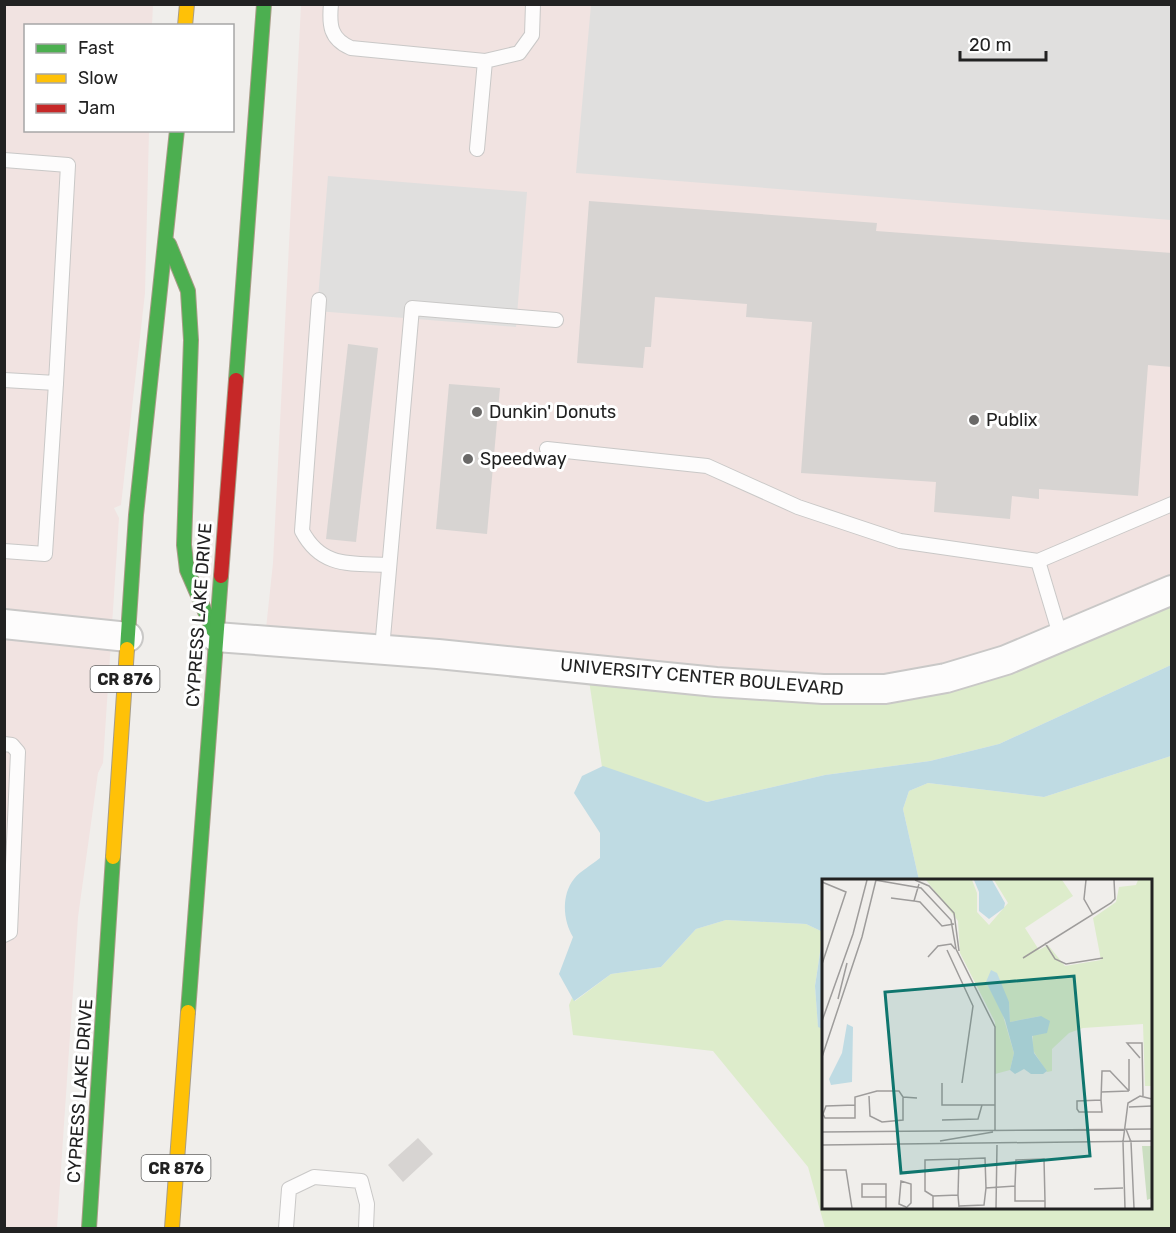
<svg xmlns="http://www.w3.org/2000/svg" width="1176" height="1233" font-family="Rubik,sans-serif">
  <style>
    .commercial { fill: #f1e3e1 }
    .grass { fill: #ddeccb }
    .parking { fill: #e0dfde }
    .water { fill: #bfdbe3 }
    .building { fill: #d7d4d2 }
    .lines { fill: none; stroke-linecap: round; stroke-linejoin: round }
    .lane-casing { stroke: #c9c8c7; stroke-width: 16 }
    .street-casing { stroke: #c9c8c7; stroke-width: 32 }
    .fast-casing { stroke: #a79c86; stroke-width: 16 }
    .slow-casing { stroke: #a79c86; stroke-width: 16 }
    .jam-casing { stroke: #a79c86; stroke-width: 16 }
    .lane { stroke: #fdfcfc; stroke-width: 14 }
    .street { stroke: #fdfcfc; stroke-width: 28 }
    .fast { stroke: #4caf50; stroke-width: 14 }
    .slow { stroke: #ffc107; stroke-width: 14 }
    .jam { stroke: #c62828; stroke-width: 14 }
    .poi-dot { fill: #6a6968; stroke: #fff; stroke-width: 2 }
    .labels { text-anchor: middle; dominant-baseline: central; stroke-width: 6; stroke-linejoin: round; paint-order: stroke }
    .shield { fill: #fff; stroke: #646464; stroke-width: 1.5 }
    .shield-label { font-size: 16px; font-weight: bold; fill: #222 }
    .poi-label { font-size: 18px; fill: #222; stroke: #fff; text-anchor: start }
    .street-label { font-size: 18px; fill: #222; stroke: #fff }
    .inset-road { fill: none; stroke: #9e9c9b; stroke-width: 1.5 }
    .view { fill: #0f766e; fill-opacity: 0.15; stroke: #0f766e; stroke-width: 3 }
    .inset-edge { fill: none; stroke: #222; stroke-width: 3 }
  </style>
  <rect width="100%" height="100%" fill="#f0eeeb"/>
  <!-- commercial -->
  <g class="commercial">
    <polygon points="5,5 153,5 152,25 26,26 26,130 149,131 145,293 121,505 114,508 119,518 103,763 98,773 78,917 57,1228 5,1228"/>
    <polygon points="301,5 1171,5 1171,599 918,697 265,638 273,563"/>
  </g>
  <!-- grass -->
  <g class="grass">
    <polygon points="1171,599 1171,665 999,744 930,761 825,775 707,802 602,767 587,667 918,697"/>
    <polygon points="1171,756 1171,1228 825,1228 808,1167 713,1051 573,1035 569,1005 572,998 575,1001 611,974 661,967 696,929 726,920 806,924 823,932 815,986 818,1026 824,1029 824,1208 1150,1208 1150,880 919,880 903,809 909,791 928,783 1044,797"/>
  </g>
  <!-- parking -->
  <g class="parking">
    <polygon points="591,5 1171,5 1171,220 576,173"/>
    <polygon points="328,176 527,192 516,327 317,311"/>
  </g>
  <!-- water -->
  <g class="water">
    <path d="M1171,665V756L1044,797L928,783L909,791L903,809L919,880H824L823,932L806,924L726,920L696,929L661,967L611,974L574,1001L559,974L573,937C563,921 561,895 574,879C580,871 592,865 600,858V833L574,793L582,776L603,766L707,802L825,775L930,761L999,744Z"/>
    <polygon points="823,933 824,1029 823,1029 818,1027 815,986"/>
  </g>
  <!-- building -->
  <g class="building">
    <polygon points="589,201 877,223 876,231 1172,253 1172,367 1148,365 1138,496 1039,489 1039,499 1012,496 1010,519 934,512 936,482 801,473 812,322 746,317 747,304 655,297 651,347 645,347 643,368 577,363"/>
    <polygon points="348,344 378,348 356,542 326,539"/>
    <polygon points="449,384 500,388 487,534 436,529"/>
    <polygon points="418,1138 433,1154 403,1182 388,1165"/>
  </g>
  <g class="lines">
    <defs>
      <g id="lane">
        <path d="M331,4C329,25 330,39 351,48L485,61"/>
        <polyline points="477,149 485,61 519,53 532,35 533,4"/>
        <polyline points="4,160 68,165 56,383 4,380"/>
        <path d="M319,300L302,531C322,569 352,563 389,565"/>
        <polyline points="547,449 707,466 798,507 900,541 1038,561 1172,504"/>
        <polyline points="4,551 45,554 56,383"/>
        <polyline points="1038,561 1061,638"/>
        <polyline points="382,649 412,308 556,320"/>
        <polyline points="4,744 12,745 18,752 10,932 4,935"/>
        <polyline points="286,1228 289,1189 314,1177 361,1181 367,1204 366,1228"/>
      </g>
      <g id="street">
        <polyline points="4,624 128,637"/>
        <polyline points="216,637 438,654 716,682 823,689 885,689 946,678 1006,660 1172,590"/>
      </g>
      <g id="fast">
        <polyline points="169,244 188,291 191,340 184,545 187,570 213,630"/>
        <polyline points="236,380 264,4"/>
        <polyline points="127,649 136,515 177,130"/>
        <polyline points="188,1012 221,576"/>
        <polyline points="89,1228 113,857"/>
      </g>
      <g id="slow">
        <polyline points="185,26 187,4"/>
        <polyline points="113,857 127,649"/>
        <polyline points="172,1228 188,1012"/>
      </g>
      <polyline id="jam" points="221,576 236,380"/>
    </defs>
    <!-- lane casing -->
    <use href="#lane" class="lane-casing"/>
    <!-- street casing -->
    <use href="#street" class="street-casing"/>
    <!-- fast casing -->
    <use href="#fast" class="fast-casing"/>
    <!-- slow casing -->
    <use href="#slow" class="slow-casing"/>
    <!-- jam casing -->
    <use href="#jam" class="jam-casing"/>
    <!-- lane -->
    <use href="#lane" class="lane"/>
    <!-- street -->
    <use href="#street" class="street"/>
    <!-- fast -->
    <use href="#fast" class="fast"/>
    <!-- slow -->
    <use href="#slow" class="slow"/>
    <!-- jam -->
    <use href="#jam" class="jam"/>
  </g>
  <!-- markers -->
  <g class="poi-dot">
    <circle cx="477" cy="412" r="6"/>
    <circle cx="974" cy="420" r="6"/>
    <circle cx="468" cy="459" r="6"/>
  </g>
  <g class="labels">
    <!-- shield labels -->
    <g class="shield">
      <rect x="90.5" y="666" width="69" height="26" rx="4.5"/>
      <rect x="141.5" y="1155" width="69" height="26" rx="4.5"/>
    </g>
    <g class="shield-label">
      <text x="125" y="679">CR 876</text>
      <text x="176" y="1168">CR 876</text>
    </g>
    <!-- poi labels -->
    <g class="poi-label">
      <text x="489" y="412">Dunkin' Donuts</text>
      <text x="986" y="420">Publix</text>
      <text x="480" y="459">Speedway</text>
    </g>
    <!-- street labels -->
    <g class="street-label">
      <text transform="translate(199 615) rotate(-86)">CYPRESS LAKE DRIVE</text>
      <text transform="translate(702 677) rotate(5)">UNIVERSITY CENTER BOULEVARD</text>
      <text transform="translate(80 1091) rotate(-86)">CYPRESS LAKE DRIVE</text>
    </g>
  </g>
  <!-- overview -->
  <g transform="translate(822 879)">
    <rect width="330" height="330" fill="#f0eeeb"/>
    <path d="M104,1H150L155,14V33L167,46L186,24L172,1H240L251,17L203,49L217,71L226,66L243,87L279,81L271,39L294,23L297,8L314,6L316,1H330V207H323L321,145L261,149L247,154L230,170V192L225,193L210,170L211,155H219V137L188,143L187,123L164,103L179,130L192,174L188,191L173,195V143L138,74L136,42Z" fill="#ddeccb"/>
    <path d="M320,267H330V319L325,321Z" fill="#cbdec1"/>
    <path d="M152,1H170L183,24L182,29L167,40L157,32V13ZM169,91L175,94L187,123L188,143L219,137L228,142L225,154L210,157L212,174L225,192L221,195H209L202,190L193,195L188,191L192,174L183,141L164,103ZM25,145L31,148L30,203L9,206L7,200L20,174Z" fill="#bfdbe3"/>
    <path class="inset-road" d="M53,1L99,9L129,41L134,70L173,148V252M93,1L107,7L132,34L137,72M264,1L262,20L271,36M0,3L24,13L0,85M97,5L92,22L98,23L120,47L132,45M69,19L92,22M223,64L233,80L244,85L281,79M125,71L151,127L140,204M106,78L116,67L129,65L133,70M201,79L289,24L293,20L292,1M16,120L25,84M0,142L31,55L45,1M0,178L40,58L54,1M318,179L305,164H320L321,217M120,204V226H173M307,212V180M279,213L307,212M47,217L48,237L60,243L81,241V218M279,221L280,233H257L255,230V222L279,221L280,192H288L307,212M33,226L4,227L1,235L3,239H33V218L55,212H77L81,218L95,219M307,228L330,227M120,241L156,240L160,226M304,250L309,263L312,329M0,253L330,250M118,262L171,253M0,266L330,262M137,280L163,279L164,309M0,291H24L30,329M193,307L194,281L222,280L223,322M272,310L301,309M111,317L103,312V281L137,280L136,316M64,318H40V305H64V329M137,327L162,326L164,309L193,307V322H223V329M84,328L77,325L79,302L89,305V324L84,329M111,329V317L136,316L137,328M174,329L175,266M303,329L301,263L306,224L318,217L330,220"/>
    <path class="view" d="M252,97L268,277L79,294L63,113Z"/>
    <rect width="330" height="330" class="inset-edge"/>
  </g>
  <!-- border -->
  <rect width="1176" height="1233" fill="none" stroke="#222222" stroke-width="12"/>
  <!-- legend -->
  <rect x="24" y="24" width="210" height="108" fill="#ffffff" stroke="#a7a7a7" stroke-width="1.5"/>
  <rect x="36" y="44" width="30" height="9" fill="#4caf50" stroke="#a7a7a7" stroke-width="1.5"/>
  <text x="78" y="54" font-size="18" fill="#222222">Fast</text>
  <rect x="36" y="74" width="30" height="9" fill="#ffc107" stroke="#a7a7a7" stroke-width="1.5"/>
  <text x="78" y="84" font-size="18" fill="#222222">Slow</text>
  <rect x="36" y="104" width="30" height="9" fill="#c62828" stroke="#a7a7a7" stroke-width="1.5"/>
  <text x="78" y="114" font-size="18" fill="#222222">Jam</text>
  <!-- scale -->
  <path d="M960 51v9h86v-9" fill="none" stroke="#222222" stroke-width="3"/>
  <text x="969" y="51" font-size="18" fill="#222222" stroke="#ffffff" stroke-width="4.5" paint-order="stroke">20 m</text>
</svg>
